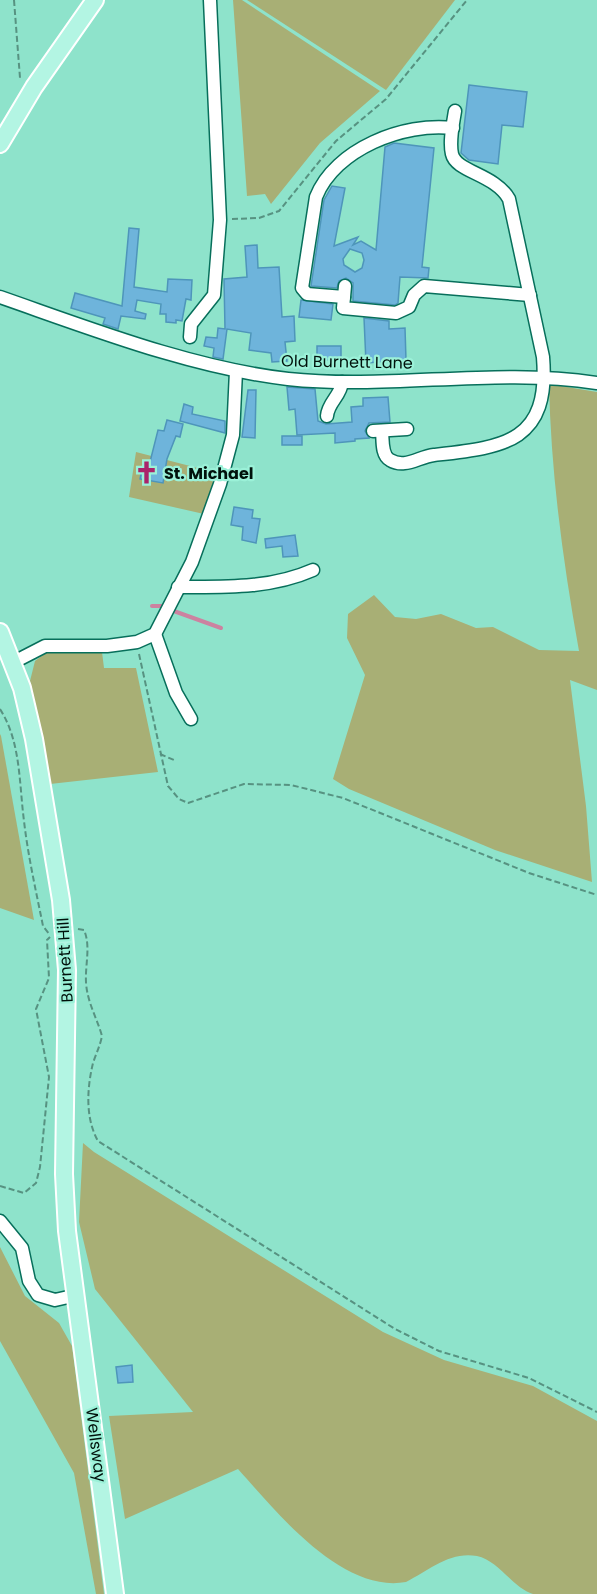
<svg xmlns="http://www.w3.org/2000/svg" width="597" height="1594" font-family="Poppins,sans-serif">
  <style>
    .green { fill: #a8af75 }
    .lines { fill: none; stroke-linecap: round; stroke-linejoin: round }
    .stream { stroke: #cc82a0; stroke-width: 4 }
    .building { fill: #6eb4db; stroke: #4e95ba; stroke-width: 1.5; fill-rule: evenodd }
    .minor-casing { stroke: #076f5b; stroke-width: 15 }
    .major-casing { stroke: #fff; stroke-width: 20 }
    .path { stroke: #579281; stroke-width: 2; stroke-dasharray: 6 3; stroke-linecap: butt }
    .minor { stroke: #fff; stroke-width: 12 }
    .major { stroke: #b3f5e3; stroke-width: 16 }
    .labels { text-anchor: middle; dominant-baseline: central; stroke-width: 4.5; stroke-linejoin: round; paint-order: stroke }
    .street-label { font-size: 16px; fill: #00110b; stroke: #9bf1d8 }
    .poi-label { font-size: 16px; font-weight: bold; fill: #00110b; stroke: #9bf1d8; text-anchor: start }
  </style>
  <rect width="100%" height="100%" fill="#8ee3cb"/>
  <!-- green -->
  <g class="green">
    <polygon points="233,0 242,0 380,91 320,143 271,204 265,194 247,196"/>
    <polygon points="247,0 455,0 386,90"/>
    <path d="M549,384L597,392V690L570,680L586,806L592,882L495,850L349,789L333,779L365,675L347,638L348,614L374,595L395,617L416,619L441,614L476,628L493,627L539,650L579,651C563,562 551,474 549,384Z"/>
    <polygon points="136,452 217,473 204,514 129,497"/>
    <polygon points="47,652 102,652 104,668 136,668 158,772 50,784 30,681 35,661"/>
    <polygon points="0,734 1,736 34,920 0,908"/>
    <path d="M83,1143L94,1152L383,1332L444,1360L533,1386L597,1421V1594C583,1594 545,1594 533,1594C513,1588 498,1560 477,1556C450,1551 429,1570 406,1582C341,1594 274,1509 238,1469L125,1519L109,1416L193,1412L95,1289L79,1222Z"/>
    <polygon points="0,1247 25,1296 59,1323 72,1346 104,1594 96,1594 74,1473 0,1341"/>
  </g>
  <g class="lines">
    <!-- stream -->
    <g class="stream">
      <polyline points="152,606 162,606"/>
      <polyline points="171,610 221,628"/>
    </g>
  </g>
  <!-- building -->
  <g class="building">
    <polygon points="469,85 527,92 523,127 502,125 498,164 469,160 461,153"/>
    <path d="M394,143L434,148L422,267L429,268L428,278L400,277L398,303L395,305L353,301V283L346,278L339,281L337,288L311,286L324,200L332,186L345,188L334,246L358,237L353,245L361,241L376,250L385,147ZM350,249L362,253L364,260L362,268L355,272L344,265L343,259Z"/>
    <polygon points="129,228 139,229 134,287 167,292 168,279 192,280 191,300 186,299 182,321 176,320 176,323 166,322 166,314 160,314 161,304 137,300 135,311 146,314 145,319 121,316 118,329 103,324 105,318 71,308 75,293 122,306"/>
    <polygon points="257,245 258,268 279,267 282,317 294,316 295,341 285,342 287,361 272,362 271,353 249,350 251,333 227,329 223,359 213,357 214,348 204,346 206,337 217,338 218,328 225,329 224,279 247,277 245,246"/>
    <polygon points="301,300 333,304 331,320 299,317"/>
    <polygon points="364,318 389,321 389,329 405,328 406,360 366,363"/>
    <rect x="317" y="346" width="24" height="14"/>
    <polygon points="287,387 315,389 318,421 326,424 352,422 351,407 363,406 363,398 388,397 390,422 369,423 365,431 369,438 355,439 355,441 335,443 335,433 297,435 295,409 289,410"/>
    <polygon points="248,390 256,390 255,438 242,437"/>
    <polygon points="184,404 193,407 192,414 225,421 225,433 180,421"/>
    <polygon points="167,420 183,424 180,437 176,436 167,459 163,483 140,479 143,465 149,466 158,430 164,431"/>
    <rect x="282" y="436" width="20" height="9"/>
    <polygon points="234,507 253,510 252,518 260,519 256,543 242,540 243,527 231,525"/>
    <polygon points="295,535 298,556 283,557 282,546 266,548 265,539"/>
    <polygon points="132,1365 133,1382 118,1383 116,1367"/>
  </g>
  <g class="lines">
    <defs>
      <g id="minor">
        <polyline points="345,286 343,308 396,313 409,307 414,295 424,286 530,295"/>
        <path d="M0,297C92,329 192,368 288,379C391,390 495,367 597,383"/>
        <path d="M344,297L307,294L302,288L316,197C335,149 404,122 453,128"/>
        <polyline points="190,337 191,324 214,295 220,220 210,0"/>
        <path d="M327,416C328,402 341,396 342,382"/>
        <polyline points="373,431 407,429"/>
        <path d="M382,431C383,440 381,455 390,460C405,469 418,457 434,455C504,447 550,443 543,357L509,199C495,174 456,172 452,154C449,141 453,124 455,111"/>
        <path d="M178,587C223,587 270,589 313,570"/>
        <polyline points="155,634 176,693 191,719"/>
        <polyline points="12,663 45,646 107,646 137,642 155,634 192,562 220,484 233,435 236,371"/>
        <polyline points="0,1221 22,1248 29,1281 38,1295 55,1300 77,1295"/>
      </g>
      <g id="major">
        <polyline points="0,144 34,87 95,0"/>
        <polyline points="0,632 22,688 34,739 61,900 67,970 64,1174 67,1231 115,1594"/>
      </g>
    </defs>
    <!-- minor casing -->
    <use href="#minor" class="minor-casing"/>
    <!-- major casing -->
    <use href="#major" class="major-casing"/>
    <!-- path -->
    <g class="path">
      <polyline points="14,0 20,78 22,79"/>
      <polyline points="232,219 259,218 279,211 336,141 386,99 467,0"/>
      <polyline points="139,654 168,786 179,799 188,803 244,784 291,785 343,798 529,873 597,895"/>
      <path d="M0,709C21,742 19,783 24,821C28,856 36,891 43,926L50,935"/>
      <polyline points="160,754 174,760"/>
      <path d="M78,929L84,930C91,946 85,965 86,982C87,1002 97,1018 102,1036C100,1046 96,1054 93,1063C87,1088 85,1118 98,1141L395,1329L439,1351L529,1378L597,1412"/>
      <polyline points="0,1186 24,1193 36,1183 40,1167 49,1077 36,1009 49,978 47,940 50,937"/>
    </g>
    <!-- minor -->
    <use href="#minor" class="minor"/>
    <!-- major -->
    <use href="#major" class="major"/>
  </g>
  <!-- icons -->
  <defs>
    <symbol id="church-bare" viewBox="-9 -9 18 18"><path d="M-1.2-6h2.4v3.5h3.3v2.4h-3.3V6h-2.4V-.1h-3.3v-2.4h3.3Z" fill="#aa236a" stroke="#9bf1d8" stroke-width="2.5" paint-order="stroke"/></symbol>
  </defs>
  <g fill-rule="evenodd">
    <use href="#church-bare" x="130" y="456" width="33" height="33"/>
  </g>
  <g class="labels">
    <!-- street labels -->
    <g class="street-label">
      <text transform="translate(347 362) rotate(1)">Old Burnett Lane</text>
      <text transform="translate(65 960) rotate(-93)">Burnett Hill</text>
      <text transform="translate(96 1445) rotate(83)">Wellsway</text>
    </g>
    <!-- poi labels -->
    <g class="poi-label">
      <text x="164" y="473">St. Michael</text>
    </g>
  </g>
</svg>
